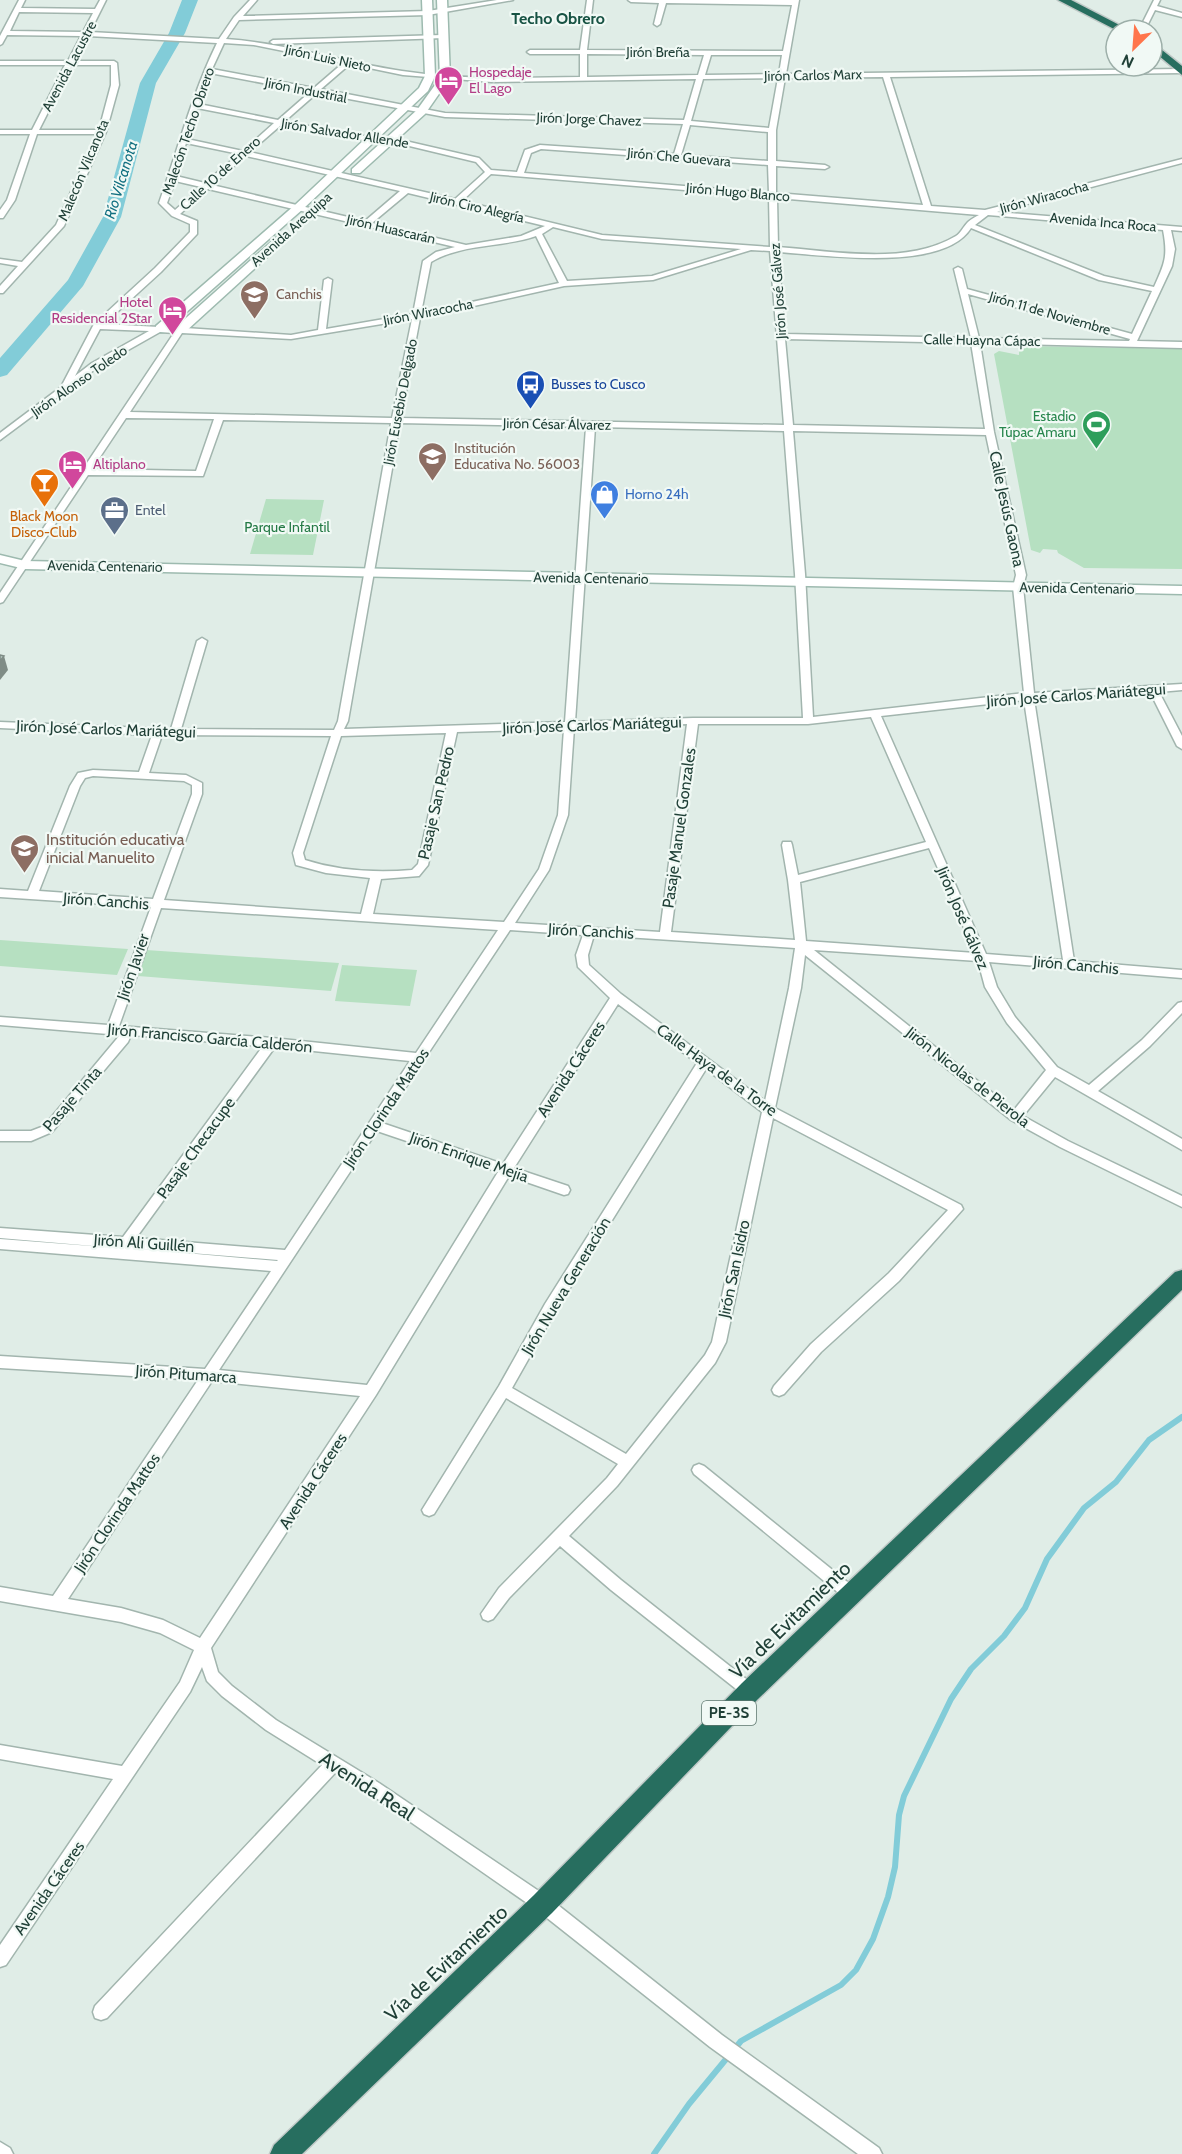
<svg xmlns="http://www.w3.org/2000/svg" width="1182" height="2154" font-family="Cabin,sans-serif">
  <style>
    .green { fill: #b6e0c1 }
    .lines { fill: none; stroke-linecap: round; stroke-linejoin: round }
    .stream { stroke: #82ccd8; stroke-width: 6 }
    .river { fill: #82ccd8; fill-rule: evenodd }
    .street-casing { stroke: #a2b5ae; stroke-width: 3 }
    .secondary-casing { stroke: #9dbaaf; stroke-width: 3 }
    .highway-casing { stroke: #c0c9c7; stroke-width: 3 }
    .street { fill: #fff; fill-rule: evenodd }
    .secondary { fill: #fff; fill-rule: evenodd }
    .highway { fill: #276e5f; fill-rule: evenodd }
    .shaded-wall { fill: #7f8c86 }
    .building { fill: #b5c8c0; stroke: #7f8c86; stroke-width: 1.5 }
    .labels { text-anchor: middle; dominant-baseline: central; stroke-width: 4.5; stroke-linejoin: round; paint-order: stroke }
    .far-street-label { font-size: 14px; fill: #1f3f36; stroke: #f1f9f5 }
    .far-hotel-label { font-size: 14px; fill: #b23c85; stroke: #f1f9f5; text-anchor: start }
    .far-education-label { font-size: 14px; fill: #785e54; stroke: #f1f9f5; text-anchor: start }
    .far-transit-label { font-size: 14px; fill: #164399; stroke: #f1f9f5; text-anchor: start }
    .far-leisure-label { font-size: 14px; fill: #27864d; stroke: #f1f9f5; text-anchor: end }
    .far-shop-label { font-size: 14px; fill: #366cbe; stroke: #f1f9f5; text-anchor: start }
    .far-service-label { font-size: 14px; fill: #4e5e75; stroke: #f1f9f5; text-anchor: start }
    .far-food-label { font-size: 14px; fill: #c56008; stroke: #f1f9f5 }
    .far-park-label { font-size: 14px; fill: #247a45; stroke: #f1f9f5 }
    .far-water-label { font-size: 15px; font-style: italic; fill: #127081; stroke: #f1f9f5 }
    .shield { fill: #f1f9f5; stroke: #5e776f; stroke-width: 1.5 }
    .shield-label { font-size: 15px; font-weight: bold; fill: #1f3f36 }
    .far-quarter-label { font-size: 16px; font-weight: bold; fill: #185344; stroke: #f1f9f5 }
    .street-label { font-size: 16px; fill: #1f3f36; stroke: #f1f9f5 }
    .education-label { font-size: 16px; fill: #785e54; stroke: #f1f9f5; text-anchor: start }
    .near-street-label { font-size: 20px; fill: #1f3f36; stroke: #f1f9f5 }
  </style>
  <rect width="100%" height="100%" fill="#e0ede7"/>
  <!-- green -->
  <g class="green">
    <polygon points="1027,346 1182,349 1182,569 1084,568 1058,553 1057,550 1043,549 1040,553 1031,550 994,354 999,351 1019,355 1019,352"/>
    <polygon points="266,499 324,500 313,555 250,554"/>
    <polygon points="0,940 128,949 117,975 0,966"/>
    <polygon points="146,950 339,963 331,991 138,976"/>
    <polygon points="342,965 417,970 410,1006 335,1001"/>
  </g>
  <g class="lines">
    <!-- stream -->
    <polyline class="stream" points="654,2154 689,2104 741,2041 841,1985 856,1970 873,1939 888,1897 895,1867 899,1815 904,1796 951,1699 971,1669 1004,1636 1025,1608 1047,1559 1084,1508 1116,1482 1149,1440 1182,1417"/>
    <!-- river -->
    <polygon class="river" points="182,0 198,0 185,33 156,83 121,217 83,286 7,375 0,377 0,358 68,280 103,217 140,83 169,33"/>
    <defs>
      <g id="street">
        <path d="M19,0H25L21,8L95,9L100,0H106L90,32L219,39L234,17L250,0H257L243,16L428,11L497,0H513L428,15L239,20L226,39C286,43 343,62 402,71C461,80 521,78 580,77V54H530L527,52L530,50H580L587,0H593L587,50L783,51L792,5L666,3L660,24L657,26L654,24L659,3L631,2L628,0H799L786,74L1182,69V73L890,77L931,206L985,210L1182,159V163L997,212L1182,227V231L1171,230L1175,249L1172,266L1137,341L1182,342V348L980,343L994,432L1026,575L1023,587L1034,693L1182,684V690L1159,692L1182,736V749L1177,746L1150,692L1034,699L1074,961L1182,970V978L989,962L997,987L1015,1017L1057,1067L1089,1085L1142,1040L1178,1003L1182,1002V1013L1150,1046L1098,1091L1182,1139V1150L1055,1077L1023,1116L1068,1141L1182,1196V1207L1060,1147L1011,1120L805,955L801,988L775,1108L961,1205L963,1209L899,1281L821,1352L784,1394L779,1396L774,1394L772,1390L774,1386L811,1344L889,1273L948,1210L773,1118L726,1342L715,1363L617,1486L569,1536L621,1580L755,1686L758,1691L755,1696L750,1698L745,1696L611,1590L560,1546L509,1598L493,1619L488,1621L483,1619L481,1614L499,1588L607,1478L618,1464L506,1398L434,1514L429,1516L424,1514L422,1510L499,1386L545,1304L697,1063L618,1004L514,1168L568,1186L570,1190L568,1194L564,1195L509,1176L376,1395L211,1648L218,1672L232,1686L276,1720L379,1783L549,1898L722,2035L879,2148L882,2154H858L710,2047L537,1910L369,1793L335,1773L107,2018L101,2020L95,2018L93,2012L95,2006L322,1765L266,1730L222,1696L207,1681L202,1667L190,1692L6,1965L0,1967V1945L113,1779L0,1759V1745L122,1766L180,1682L194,1650L160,1633L121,1622L0,1601V1587L53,1596L198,1380L0,1368V1356L205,1369L271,1271L0,1249V1239L117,1248L0,1238V1228L123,1237L263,1046L131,1035L128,1042L52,1132L31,1141H0V1131H31L44,1126L120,1035L0,1025V1017L108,1025L151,907L0,897V889L28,891L70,786L78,773L93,770L139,772L152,735L0,728V722L171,729L197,641L202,638L207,641L181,729L334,730L338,721L391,423L223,420L203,476L88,475L3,602L0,603V593L174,333L160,332L98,367L0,440V433L61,387L94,324L155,268L190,232V224L172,216L159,203C178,149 192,94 217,43L88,36L75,61H114L117,63L119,85L106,132L64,226L3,293H0V286L18,266L0,263V259L22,262L56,225L97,134H37L15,200L3,218H0V210L7,200L30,134H0V130H32L65,65H0V61H68L81,36L7,35L2,44L0,45V36ZM19,12L93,13L83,32L10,31ZM224,43L254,45L343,63L314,88L212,69ZM587,54L704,55L698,75L587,77ZM711,55H782L779,74L705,75ZM350,64L403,75L492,82L696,79L684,120L445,113L321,89ZM72,65H111V85L99,130H39ZM210,73L310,92L278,120L199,104ZM883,77L923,205L776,193V166L825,169L829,167L825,165L776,161V130L785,78ZM778,78L769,128L691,121L703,79ZM317,93L445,117L683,124L674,154L540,145L525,150L517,172L491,170L479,158L401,140L346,134L285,121ZM197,108L274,123L243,151L187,139ZM281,125L346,138L401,144L476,162L485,172L455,199L250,152ZM690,125L768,132V161L681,155ZM186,143L239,154L205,183L176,176ZM541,149L768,165L769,193L524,173L531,153ZM246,156L400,191L365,221L212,185ZM491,174L769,197L770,247L602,235L462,201ZM175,181L201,187L175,210L167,203ZM208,189L455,247L436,252L423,261L413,314L326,329L332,280L328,278L324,280L318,330L291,335L185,328L181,327L177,328L104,324L161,272L197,234V221L180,214ZM408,193L545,226L521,236L466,245L372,223ZM777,198L979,215C975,217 971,219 968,222C963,227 961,233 956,236C906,266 833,251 778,247ZM988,215L1163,230C1168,256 1165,263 1154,287L1104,276L975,225ZM553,227L602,239L741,249L652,276L567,281L542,234ZM971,228L1099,280L1152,291L1132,334L967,289L962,269L958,267L954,269L971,338L785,334L778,252C824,255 943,273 971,228ZM536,236L559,283L421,313L431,262C462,243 502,248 536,236ZM751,250L770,251L784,425L401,418L420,318L564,286L653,280ZM968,294L1130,339L1129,341L979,338ZM412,319L392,418L130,412L182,333L291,339ZM100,329L149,331L92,363L75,376ZM785,339L971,343L985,429L793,425ZM126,418L214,419L196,471L92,469ZM400,423L586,427L565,722L344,729L348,721ZM595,427L784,431L795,574L803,718H693L575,722ZM793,431L986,435L1016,575L1013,587L1024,693L813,717L805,574ZM1024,700L1063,960L986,954L881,716ZM871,717L926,842L798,875L792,845L791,842H783L782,845L788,880L795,940L671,932L698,724H808ZM687,724L660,932L515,923L549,870L568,815L574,728ZM564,729L558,815L539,869L504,922L373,914L381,879L419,876L428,865L457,732ZM446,733L418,864L412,870C377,873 339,871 305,860L303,853L341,736ZM162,735L331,736L293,853L296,865L326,873L370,878L361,914L164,900L202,794V783L186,775L149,773ZM93,776L184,781L192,785V794L153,899L39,891L80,786L85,778ZM929,848L975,953L806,941L800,882ZM161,908L498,930L416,1053L272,1038L119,1026ZM510,930L583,935L576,955L578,967L610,998L503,1164L382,1123ZM594,935L795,948L789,988L765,1101L621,994L589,965L588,955ZM814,950L978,961L985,987L1007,1023L1046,1070L1014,1110ZM275,1047L410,1061L285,1250L136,1238ZM706,1069L762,1112L712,1342L705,1355L626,1454L512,1388L555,1312ZM377,1131L498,1172L367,1385L219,1370ZM129,1248L278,1260L277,1261ZM212,1381L360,1396L200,1638L163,1620L121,1608L68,1599Z"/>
        <polygon points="1154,0 1160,0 1157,6 1182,13 1182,17 1155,10 1145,30 1139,30"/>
        <polygon points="442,35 445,37 444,38 273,44 270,42 273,40"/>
        <polygon points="699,1464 704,1466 856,1589 858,1594 856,1599 851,1601 846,1599 694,1474 692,1470 694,1466"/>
        <polygon points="0,2142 10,2148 13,2154 0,2154"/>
      </g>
      <g id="secondary">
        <polygon points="422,0 432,0 435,76 428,91 303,209 164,332 156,332 156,326 295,205 419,88 425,76"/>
        <polygon points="437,0 447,0 450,78 425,114 360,173 352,173 352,169 417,110 440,78"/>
        <polygon points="278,236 288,238 185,332 177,332 177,326"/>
        <polygon points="0,555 25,561 1182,586 1182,594 25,569 0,563"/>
      </g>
      <g id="highway">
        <polygon points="1058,0 1071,0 1129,30 1116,30"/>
        <polygon points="1152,42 1182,66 1182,75 1152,50"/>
        <polygon points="1182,1270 1182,1290 758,1699 552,1913 302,2154 270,2154 274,2145 534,1895 742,1683 1175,1272"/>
      </g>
    </defs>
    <!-- street casing -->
    <use href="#street" class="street-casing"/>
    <!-- secondary casing -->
    <use href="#secondary" class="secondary-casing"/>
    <!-- highway casing -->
    <use href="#highway" class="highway-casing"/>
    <!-- street -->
    <use href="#street" class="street"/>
    <!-- secondary -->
    <use href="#secondary" class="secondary"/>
    <!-- highway -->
    <use href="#highway" class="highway"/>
  </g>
  <!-- shaded-wall -->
  <polygon class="shaded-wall" points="4,656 8,670 0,680 0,661"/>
  <!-- building -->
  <polygon class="building" points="0,655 4,656 0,661"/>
  <!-- icons -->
  <defs>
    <symbol id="hotel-pin" viewBox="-11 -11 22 30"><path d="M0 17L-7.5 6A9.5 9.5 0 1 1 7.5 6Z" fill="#d1479c" stroke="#f1f9f5"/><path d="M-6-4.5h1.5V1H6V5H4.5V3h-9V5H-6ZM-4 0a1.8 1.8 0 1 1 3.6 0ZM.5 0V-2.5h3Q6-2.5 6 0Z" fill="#fff"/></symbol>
    <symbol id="school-pin" viewBox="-11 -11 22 30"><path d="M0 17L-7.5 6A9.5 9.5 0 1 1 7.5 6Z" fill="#8d6e63" stroke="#f1f9f5"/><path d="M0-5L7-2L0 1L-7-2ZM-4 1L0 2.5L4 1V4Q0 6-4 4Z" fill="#fff"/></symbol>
    <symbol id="bus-pin" viewBox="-11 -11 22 30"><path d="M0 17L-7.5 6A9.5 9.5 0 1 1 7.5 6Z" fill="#1a4fb4" stroke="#f1f9f5"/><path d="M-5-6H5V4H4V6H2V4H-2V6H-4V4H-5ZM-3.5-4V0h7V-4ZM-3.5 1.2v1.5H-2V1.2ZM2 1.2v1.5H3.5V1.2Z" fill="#fff"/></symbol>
    <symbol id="stadium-pin" viewBox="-11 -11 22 30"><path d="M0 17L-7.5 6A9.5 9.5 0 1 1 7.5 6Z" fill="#2e9e5b" stroke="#f1f9f5"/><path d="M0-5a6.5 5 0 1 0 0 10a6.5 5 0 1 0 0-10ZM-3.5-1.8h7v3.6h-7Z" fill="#fff"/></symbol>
    <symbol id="bar-pin" viewBox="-11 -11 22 30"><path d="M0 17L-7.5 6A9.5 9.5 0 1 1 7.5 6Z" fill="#e8710a" stroke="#f1f9f5"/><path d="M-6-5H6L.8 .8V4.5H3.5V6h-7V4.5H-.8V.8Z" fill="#fff"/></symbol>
    <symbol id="shop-pin" viewBox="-11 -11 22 30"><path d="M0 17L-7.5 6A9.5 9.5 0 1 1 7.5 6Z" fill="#3f7fe0" stroke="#f1f9f5"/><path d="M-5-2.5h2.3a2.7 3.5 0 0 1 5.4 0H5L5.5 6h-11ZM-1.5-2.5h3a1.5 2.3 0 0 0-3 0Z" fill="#fff"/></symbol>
    <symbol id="office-pin" viewBox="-11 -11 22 30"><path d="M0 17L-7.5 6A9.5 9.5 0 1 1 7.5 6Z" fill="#5c6f8a" stroke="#f1f9f5"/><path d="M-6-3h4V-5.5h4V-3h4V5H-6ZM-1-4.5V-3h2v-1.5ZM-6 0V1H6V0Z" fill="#fff"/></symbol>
  </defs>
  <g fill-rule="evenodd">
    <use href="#hotel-pin" x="432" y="64" width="33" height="45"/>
    <use href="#school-pin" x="238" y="278" width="33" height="45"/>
    <use href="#hotel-pin" x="156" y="294" width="33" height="45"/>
    <use href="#bus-pin" x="514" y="368" width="33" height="45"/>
    <use href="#stadium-pin" x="1080" y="408" width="33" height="45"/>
    <use href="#school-pin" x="416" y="440" width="33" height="45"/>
    <use href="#hotel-pin" x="56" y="448" width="33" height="45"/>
    <use href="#bar-pin" x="28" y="466" width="33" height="45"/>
    <use href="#shop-pin" x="588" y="478" width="33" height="45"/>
    <use href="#office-pin" x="98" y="494" width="33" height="45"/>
    <use href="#school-pin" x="8" y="832" width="33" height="45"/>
  </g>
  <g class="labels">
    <!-- far-street labels -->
    <g class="far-street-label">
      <text x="658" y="52">Jirón Breña</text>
      <text transform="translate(328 58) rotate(12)">Jirón Luis Nieto</text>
      <text transform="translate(69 66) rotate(-62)">Avenida Lacustre</text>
      <text transform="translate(813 75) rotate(-1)">Jirón Carlos Marx</text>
      <text transform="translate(306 90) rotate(11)">Jirón Industrial</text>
      <text transform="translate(589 119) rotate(2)">Jirón Jorge Chavez</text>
      <text transform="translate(188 131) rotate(-71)">Malecón Techo Obrero</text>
      <text transform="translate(345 133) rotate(9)">Jirón Salvador Allende</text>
      <text transform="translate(679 157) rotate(5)">Jirón Che Guevara</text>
      <text transform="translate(83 170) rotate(-67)">Malecón Vilcanota</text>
      <text transform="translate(220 173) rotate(-42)">Calle 10 de Enero</text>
      <text transform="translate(738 192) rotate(5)">Jirón Hugo Blanco</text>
      <text transform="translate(1044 197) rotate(-15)">Jirón Wiracocha</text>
      <text transform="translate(477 207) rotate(13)">Jirón Ciro Alegría</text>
      <text transform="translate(1103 222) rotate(5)">Avenida Inca Roca</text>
      <text transform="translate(291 229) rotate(-42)">Avenida Arequipa</text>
      <text transform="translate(391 229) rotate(13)">Jirón Huascarán</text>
      <text transform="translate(778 291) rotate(-94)">Jirón José Gálvez</text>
      <text transform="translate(428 312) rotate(-11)">Jirón Wiracocha</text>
      <text transform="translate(1050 313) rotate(16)">Jirón 11 de Noviembre</text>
      <text transform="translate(982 340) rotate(1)">Calle Huayna Cápac</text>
      <text transform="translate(79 381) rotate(-35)">Jirón Alonso Toledo</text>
      <text transform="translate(400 402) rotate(-79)">Jirón Eusebio Delgado</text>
      <text transform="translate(557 424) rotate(1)">Jirón César Álvarez</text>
      <text transform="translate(105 566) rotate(1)">Avenida Centenario</text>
      <text transform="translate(591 578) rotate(1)">Avenida Centenario</text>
      <text transform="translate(1077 588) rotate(1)">Avenida Centenario</text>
    </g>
    <!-- far-hotel labels -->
    <g class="far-hotel-label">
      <text x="469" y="72">Hospedaje<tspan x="469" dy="16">El Lago</tspan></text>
      <text x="152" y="302" text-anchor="end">Hotel<tspan x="152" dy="16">Residencial 2Star</tspan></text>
      <text x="93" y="464">Altiplano</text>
    </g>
    <!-- far-education labels -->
    <g class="far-education-label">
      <text x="276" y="294">Canchis</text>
      <text x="454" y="448">Institución<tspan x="454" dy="16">Educativa No. 56003</tspan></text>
    </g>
    <!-- far-transit labels -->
    <g class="far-transit-label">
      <text x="551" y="384">Busses to Cusco</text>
    </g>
    <!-- far-leisure labels -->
    <g class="far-leisure-label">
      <text x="1076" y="416">Estadio<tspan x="1076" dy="16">Túpac Amaru</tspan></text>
    </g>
    <!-- far-shop labels -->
    <g class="far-shop-label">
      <text x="625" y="494">Horno 24h</text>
    </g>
    <!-- far-service labels -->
    <g class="far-service-label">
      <text x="135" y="510">Entel</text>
    </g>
    <!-- far-food labels -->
    <g class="far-food-label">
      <text x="44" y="516">Black Moon<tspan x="44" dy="16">Disco-Club</tspan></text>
    </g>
    <!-- far-park labels -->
    <g class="far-park-label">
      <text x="287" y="527">Parque Infantil</text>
    </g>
    <!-- far-water labels -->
    <g class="far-water-label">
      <text transform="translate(121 180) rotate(-73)">Río Vilcanota</text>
    </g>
    <!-- shield labels -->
    <rect class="shield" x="702" y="1701" width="54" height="24" rx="4.5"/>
    <g class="shield-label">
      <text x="729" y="1713">PE-3S</text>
    </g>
    <!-- far-quarter labels -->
    <g class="far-quarter-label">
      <text x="558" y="18">Techo Obrero</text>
    </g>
    <!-- street labels -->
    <g class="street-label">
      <text transform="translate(1007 509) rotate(78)">Calle Jesús Gaona</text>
      <text transform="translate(1076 695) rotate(-4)">Jirón José Carlos Mariátegui</text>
      <text transform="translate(592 725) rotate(-2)">Jirón José Carlos Mariátegui</text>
      <text transform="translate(106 729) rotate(2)">Jirón José Carlos Mariátegui</text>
      <text transform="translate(436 803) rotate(-77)">Pasaje San Pedro</text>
      <text transform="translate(679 828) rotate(-82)">Pasaje Manuel Gonzales</text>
      <text transform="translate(106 901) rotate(4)">Jirón Canchis</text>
      <text transform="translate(963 918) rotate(67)">Jirón José Gálvez</text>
      <text transform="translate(591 931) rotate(3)">Jirón Canchis</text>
      <text transform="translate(1076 965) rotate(5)">Jirón Canchis</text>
      <text transform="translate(133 967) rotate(-71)">Jirón Javier</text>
      <text transform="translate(210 1038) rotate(5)">Jirón Francisco García Calderón</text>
      <text transform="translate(571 1069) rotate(-57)">Avenida Cáceres</text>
      <text transform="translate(717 1070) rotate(36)">Calle Haya de la Torre</text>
      <text transform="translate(968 1077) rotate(38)">Jirón Nicolas de Pierola</text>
      <text transform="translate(72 1099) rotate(-49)">Pasaje Tinta</text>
      <text transform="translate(386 1108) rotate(-56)">Jirón Clorinda Mattos</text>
      <text transform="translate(196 1148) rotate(-54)">Pasaje Checacupe</text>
      <text transform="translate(469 1157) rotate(19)">Jirón Enrique Mejía</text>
      <text transform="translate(144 1243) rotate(4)">Jirón Ali Guillén</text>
      <text transform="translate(734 1269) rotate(-78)">Jirón San Isidro</text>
      <text transform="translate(566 1286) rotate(-59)">Jirón Nueva Generación</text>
      <text transform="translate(186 1374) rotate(4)">Jirón Pitumarca</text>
      <text transform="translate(313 1481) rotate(-57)">Avenida Cáceres</text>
      <text transform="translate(117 1513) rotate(-56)">Jirón Clorinda Mattos</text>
      <text transform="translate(49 1888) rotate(-55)">Avenida Cáceres</text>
    </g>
    <!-- education labels -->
    <g class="education-label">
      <text x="46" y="839">Institución educativa<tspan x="46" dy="18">inicial Manuelito</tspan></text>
    </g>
    <!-- near-street labels -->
    <g class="near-street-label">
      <text transform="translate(790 1620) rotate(-44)">Vía de Evitamiento</text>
      <text transform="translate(367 1786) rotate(33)">Avenida Real</text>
      <text transform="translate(446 1963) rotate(-43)">Vía de Evitamiento</text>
    </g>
  </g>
  <!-- north arrow -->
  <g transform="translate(1134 48) rotate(205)"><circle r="28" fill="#f1f9f5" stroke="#9dafa9" stroke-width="1.5"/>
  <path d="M0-4.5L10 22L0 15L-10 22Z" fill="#ff754b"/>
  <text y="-9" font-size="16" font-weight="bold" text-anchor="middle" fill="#1f3f36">N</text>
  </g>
</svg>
